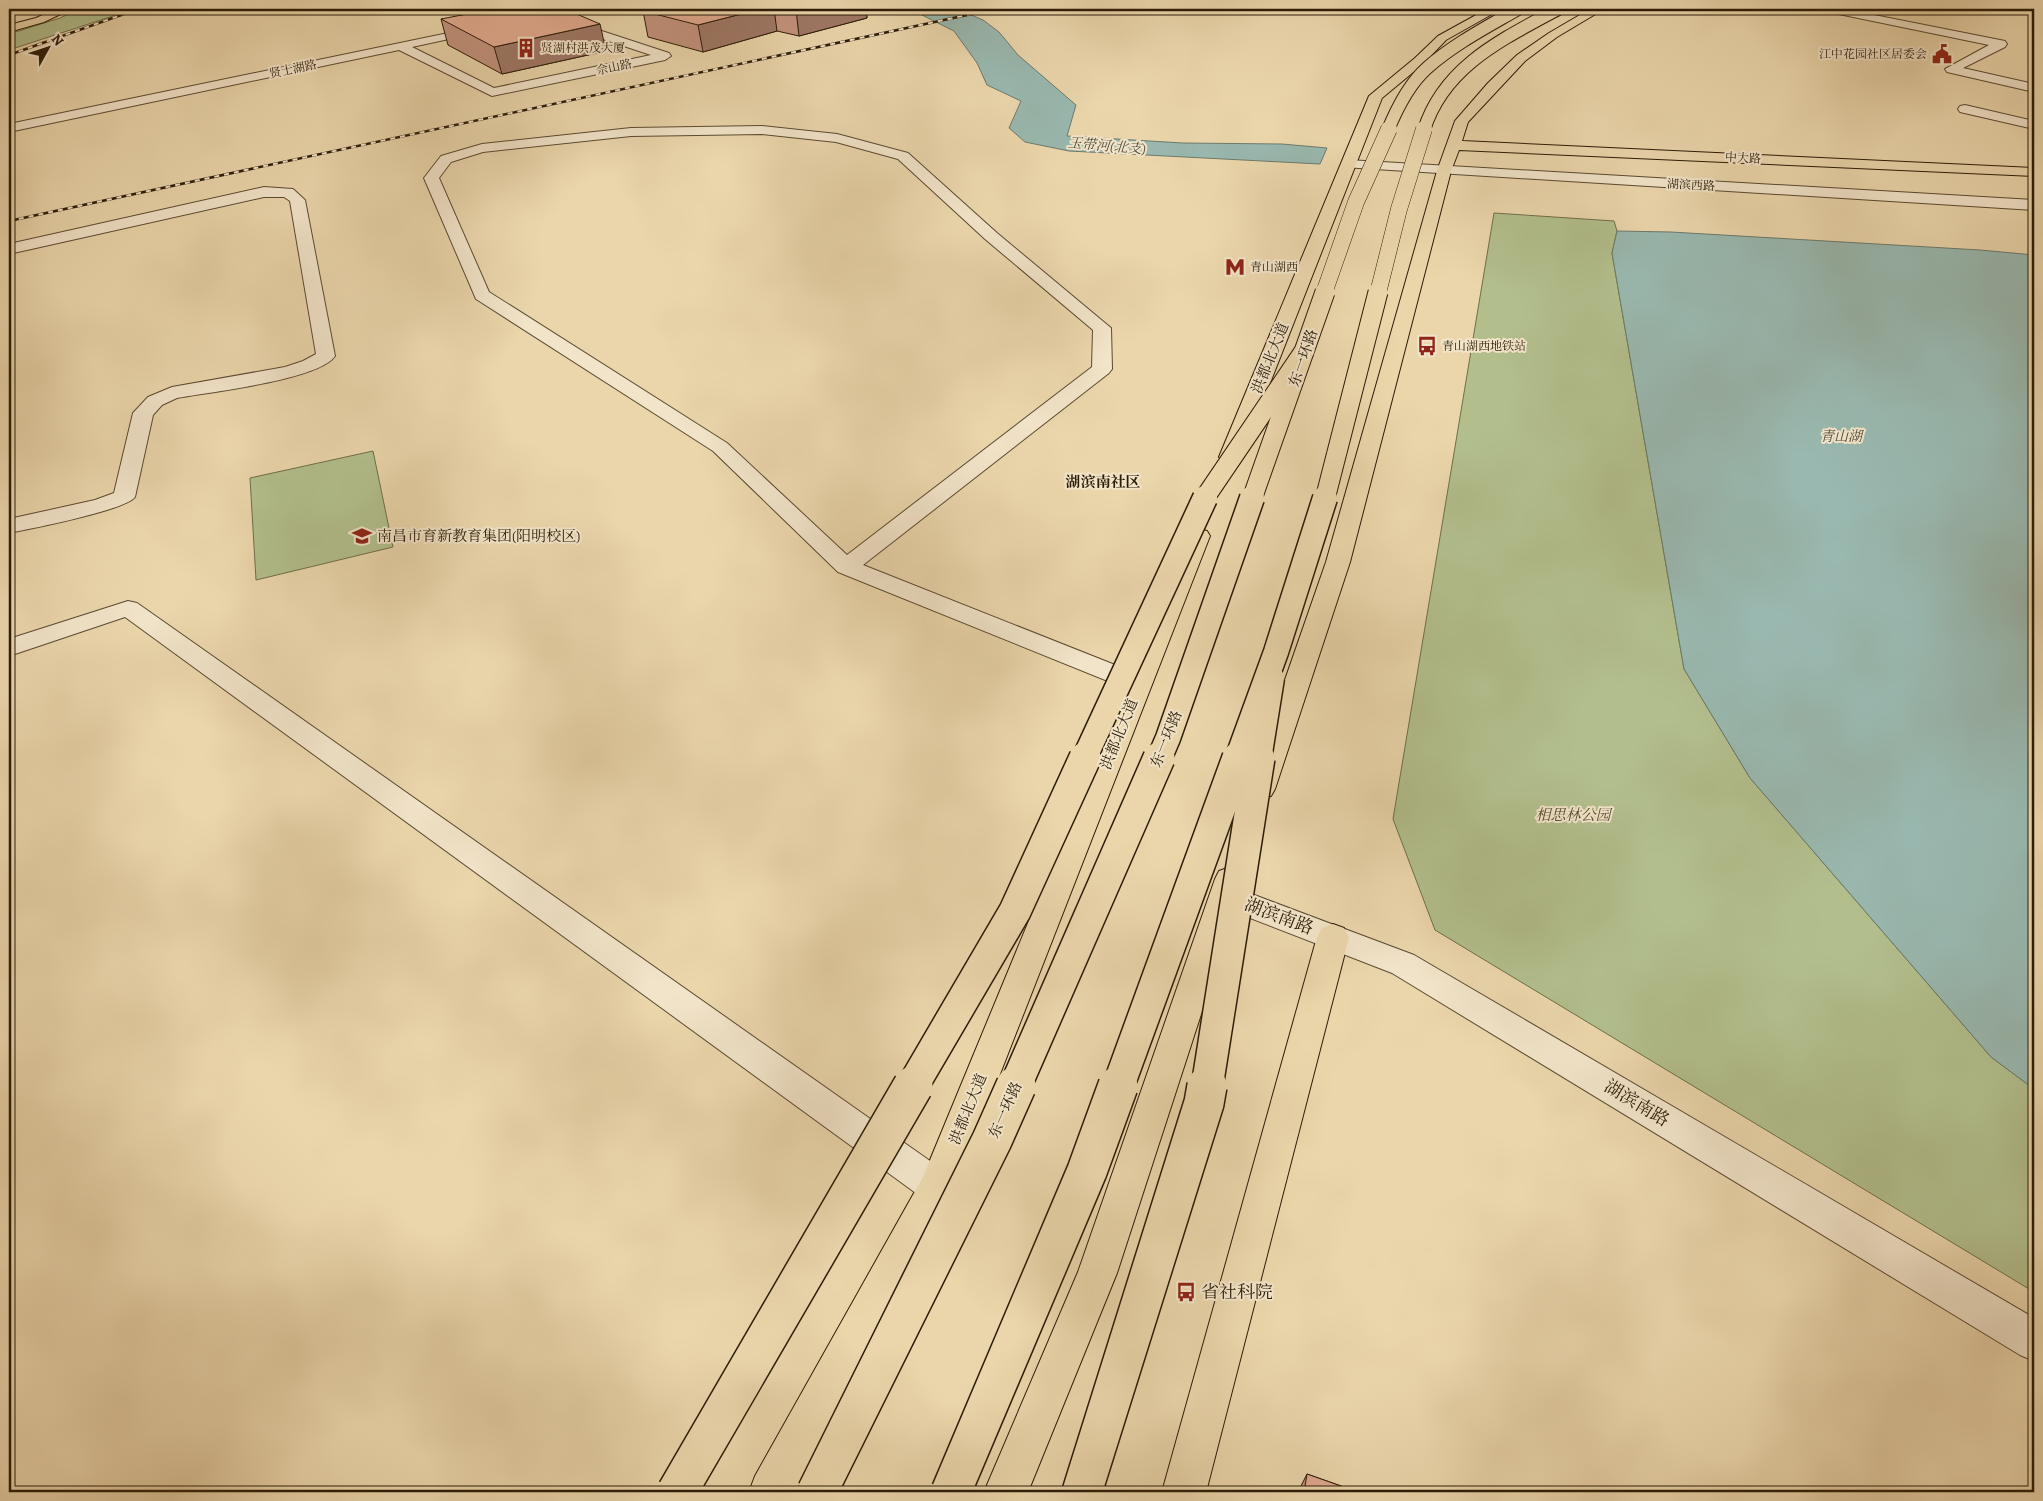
<svg xmlns="http://www.w3.org/2000/svg" width="2043" height="1501" font-family="Alegreya,'Noto Serif SC',serif">
  <style>
    .green { fill: #b2bf8d; stroke: #6e6e4a }
    .water { fill: #99b8af; stroke: #6d7a6c }
    .lines { fill: none; stroke-linecap: round; stroke-linejoin: round }
    .minor-casing { stroke: #5b4a30; stroke-width: 2 }
    .major-casing { stroke: #2b1c07; stroke-width: 2 }
    .minor { fill: #f2e4c9; fill-rule: evenodd }
    .major { fill: #ebd6ac; fill-rule: evenodd }
    .rail-casing { stroke: #2b1c07; stroke-width: 2.5 }
    .rail { stroke: #f2e4c9; stroke-width: 2; stroke-dasharray: 5; stroke-linecap: butt }
    .major-bridge-far3-casing { stroke: #2b1c07; stroke-width: 21; stroke-linecap: butt }
    .major-bridge-far2-casing { stroke: #2b1c07; stroke-width: 27; stroke-linecap: butt }
    .major-bridge-far1-casing { stroke: #2b1c07; stroke-width: 34; stroke-linecap: butt }
    .major-bridge-casing { stroke: #2b1c07; stroke-width: 42; stroke-linecap: butt }
    .highway-bridge-far5-casing { stroke: #2b1c07; stroke-width: 14; stroke-linecap: butt }
    .highway-bridge-far4-casing { stroke: #2b1c07; stroke-width: 17; stroke-linecap: butt }
    .highway-bridge-far3-casing { stroke: #2b1c07; stroke-width: 21; stroke-linecap: butt }
    .highway-bridge-far2-casing { stroke: #2b1c07; stroke-width: 27; stroke-linecap: butt }
    .highway-bridge-far1-casing { stroke: #2b1c07; stroke-width: 34; stroke-linecap: butt }
    .highway-bridge-casing { stroke: #2b1c07; stroke-width: 42; stroke-linecap: butt }
    .major-bridge-far3 { stroke: #ebd6ac; stroke-width: 19 }
    .major-bridge-far2 { stroke: #ebd6ac; stroke-width: 24 }
    .major-bridge-far1 { stroke: #ebd6ac; stroke-width: 31 }
    .major-bridge { stroke: #ebd6ac; stroke-width: 39 }
    .highway-bridge-far5 { stroke: #ebd6ac; stroke-width: 12 }
    .highway-bridge-far4 { stroke: #ebd6ac; stroke-width: 16 }
    .highway-bridge-far3 { stroke: #ebd6ac; stroke-width: 19 }
    .highway-bridge-far2 { stroke: #ebd6ac; stroke-width: 24 }
    .highway-bridge-far1 { stroke: #ebd6ac; stroke-width: 31 }
    .highway-bridge { stroke: #ebd6ac; stroke-width: 39 }
    .wall { fill: #c3937d; stroke: #2b1c07 }
    .shaded-wall { fill: #9f7866; stroke: #2b1c07 }
    .building { fill: #e3ab91; stroke: #2b1c07 }
    .labels { text-anchor: middle; dominant-baseline: central; stroke-width: 4; stroke-linejoin: round; paint-order: stroke }
    .far-poi-label { font-size: 12px; fill: #2b1c07; stroke: #f2e4c9; text-anchor: start }
    .far-street-label { font-size: 12px; fill: #2b1c07; stroke: #f2e4c9 }
    .far-water-label { font-size: 14px; font-style: italic; fill: #4c4b39; stroke: #f2e4c9 }
    .street-label { font-size: 15px; fill: #2b1c07; stroke: #f2e4c9 }
    .far-quarter-label { font-size: 15px; font-weight: bold; fill: #2b1c07; stroke: #f2e4c9 }
    .poi-label { font-size: 15px; fill: #2b1c07; stroke: #f2e4c9; text-anchor: start }
    .park-label { font-size: 15px; font-style: italic; fill: #544d2f; stroke: #f2e4c9 }
    .near-street-label { font-size: 18px; fill: #2b1c07; stroke: #f2e4c9 }
    .near-poi-label { font-size: 18px; fill: #2b1c07; stroke: #f2e4c9; text-anchor: start }
  </style>
  <rect width="100%" height="100%" fill="#ebd6ac"/>
  <filter id="stains"><feTurbulence type="fractalNoise" baseFrequency=".004" numOctaves="4"/><feColorMatrix values="0 0 0 0 .2 0 0 0 0 .09 0 0 0 0 .02 0 0 0 .5 -.17"/></filter>
  <radialGradient id="worn" r=".72"><stop offset=".6" stop-color="#630" stop-opacity="0"/><stop offset="1" stop-color="#630" stop-opacity=".3"/></radialGradient>
  <!-- green -->
  <g class="green">
    <polygon points="80,9 129,9 110,17 9,50 9,34 60,18"/>
    <polygon points="1494,213 1614,221 1617,231 1612,253 1684,669 1750,778 1991,1057 2034,1089 2034,1292 1435,930 1393,819"/>
    <polygon points="373,451 393,547 256,580 250,478"/>
  </g>
  <!-- water -->
  <g class="water">
    <polygon points="910,9 957,9 983,20 999,32 1018,55 1076,105 1067,136 1183,143 1282,144 1327,148 1320,164 1069,151 1025,142 1009,128 1021,101 987,85 977,63 954,31"/>
    <polygon points="1617,231 1671,232 1980,250 2034,255 2034,1089 1991,1057 1750,778 1684,669 1612,253"/>
  </g>
  <g class="lines">
    <defs>
      <g id="minor">
        <polygon points="493,9 519,9 542,12 561,9 581,9 580,11 556,16 669,53 671,56 665,60 492,96 399,50 9,132 9,124 482,26 486,27 488,29 486,31 412,47 494,88 651,55 542,19 527,20 526,17 499,12"/>
        <polygon points="1823,9 1844,9 2005,41 2007,44 2005,47 1963,68 2034,84 2034,92 1947,72 1945,69 1989,45 1829,12"/>
        <polygon points="1965,105 2034,121 2034,129 1960,112 1958,109 1960,106"/>
        <path d="M762,126L837,134L908,153L997,233L1111,328L1112,369L1109,373L863,565L1148,678L1152,684L1148,690L1139,693L1130,690L838,572L713,451L476,299L424,178L441,156L482,144L631,128ZM762,134L836,142L898,159L985,239L1093,330L1092,367L847,555L727,443L489,292L439,178L451,162L483,152L631,136Z"/>
        <polygon points="1348,160 2034,200 2034,210 1343,167 1341,164 1343,161"/>
        <path d="M264,187L293,189L305,200L335,356C319,380 209,392 177,398L162,405L153,415L135,497C126,510 30,529 9,533V519L95,500L114,493L133,413L148,397L172,387L285,367L303,361L316,354L290,201L284,197H264L9,254V244Z"/>
        <polygon points="128,601 137,603 950,1175 956,1187 950,1199 937,1204 924,1199 125,617 9,656 9,639"/>
        <polygon points="1225,884 1414,955 2034,1318 2034,1361 2020,1355 1392,973 1214,904 1210,896 1214,888"/>
      </g>
      <g id="major">
        <polygon points="56,9 71,9 44,22 9,32 9,25 36,18"/>
        <polygon points="1487,9 1501,9 1446,40 1423,64 1382,98 1241,457 1237,461 1230,463 1223,461 1219,457 1369,96 1415,58 1438,36"/>
        <polygon points="1590,9 1604,9 1557,37 1525,61 1468,122 1462,141 2034,168 2034,176 1459,150 1451,171 1350,562 1275,789 1271,796 1261,799 1251,796 1247,789 1326,562 1437,171 1455,121 1488,83 1517,55 1549,33"/>
        <polygon points="1199,529 1207,531 1210,536 956,1187 795,1492 749,1492 755,1476 923,1177 1188,536 1191,531"/>
        <polygon points="1230,867 1241,871 1245,879 1117,1273 1028,1492 984,1492 1078,1272 1215,879 1219,871"/>
        <polygon points="1333,924 1344,928 1349,937 1206,1492 1162,1492 1317,937 1322,928"/>
      </g>
    </defs>
    <!-- minor casing -->
    <use href="#minor" class="minor-casing"/>
    <!-- major casing -->
    <use href="#major" class="major-casing"/>
    <!-- minor -->
    <use href="#minor" class="minor"/>
    <!-- major -->
    <use href="#major" class="major"/>
    <defs>
      <g id="rail">
        <polyline points="9,55 138,9"/>
        <polyline points="9,221 995,9"/>
      </g>
    </defs>
    <!-- rail casing -->
    <use href="#rail" class="rail-casing"/>
    <!-- rail -->
    <use href="#rail" class="rail"/>
    <defs>
      <polyline id="major-bridge-far3" points="1204,499 1305,350"/>
      <g id="major-bridge-far2">
        <polyline points="1084,759 1205,498"/>
        <polyline points="1259,759 1272,678"/>
      </g>
      <g id="major-bridge-far1">
        <polyline points="912,1087 1015,911 1085,758"/>
        <polyline points="1207,1087 1259,758"/>
      </g>
      <g id="major-bridge">
        <polyline points="677,1492 913,1086"/>
        <polyline points="1082,1492 1204,1103 1207,1086"/>
      </g>
      <g id="highway-bridge-far5">
        <path d="M1388,130C1397,108 1409,84 1427,68C1454,44 1487,27 1518,9"/>
        <path d="M1424,130C1444,66 1503,39 1558,9"/>
      </g>
      <g id="highway-bridge-far4">
        <polyline points="1324,293 1356,202 1389,129"/>
        <polyline points="1378,293 1399,209 1424,129"/>
      </g>
      <g id="highway-bridge-far3">
        <polyline points="1252,499 1325,292"/>
        <polyline points="1325,499 1378,292"/>
      </g>
      <g id="highway-bridge-far2">
        <polyline points="1159,759 1168,738 1252,498"/>
        <polyline points="1237,759 1276,652 1325,498"/>
      </g>
      <g id="highway-bridge-far1">
        <polyline points="1015,1087 1159,758"/>
        <polyline points="1118,1087 1238,758"/>
      </g>
      <g id="highway-bridge">
        <polyline points="817,1492 992,1140 1016,1086"/>
        <polyline points="951,1492 1087,1171 1118,1086"/>
      </g>
    </defs>
    <!-- major-bridge-far3 casing -->
    <use href="#major-bridge-far3" class="major-bridge-far3-casing"/>
    <!-- major-bridge-far2 casing -->
    <use href="#major-bridge-far2" class="major-bridge-far2-casing"/>
    <!-- major-bridge-far1 casing -->
    <use href="#major-bridge-far1" class="major-bridge-far1-casing"/>
    <!-- major-bridge casing -->
    <use href="#major-bridge" class="major-bridge-casing"/>
    <!-- highway-bridge-far5 casing -->
    <use href="#highway-bridge-far5" class="highway-bridge-far5-casing"/>
    <!-- highway-bridge-far4 casing -->
    <use href="#highway-bridge-far4" class="highway-bridge-far4-casing"/>
    <!-- highway-bridge-far3 casing -->
    <use href="#highway-bridge-far3" class="highway-bridge-far3-casing"/>
    <!-- highway-bridge-far2 casing -->
    <use href="#highway-bridge-far2" class="highway-bridge-far2-casing"/>
    <!-- highway-bridge-far1 casing -->
    <use href="#highway-bridge-far1" class="highway-bridge-far1-casing"/>
    <!-- highway-bridge casing -->
    <use href="#highway-bridge" class="highway-bridge-casing"/>
    <!-- major-bridge-far3 -->
    <use href="#major-bridge-far3" class="major-bridge-far3"/>
    <!-- major-bridge-far2 -->
    <use href="#major-bridge-far2" class="major-bridge-far2"/>
    <!-- major-bridge-far1 -->
    <use href="#major-bridge-far1" class="major-bridge-far1"/>
    <!-- major-bridge -->
    <use href="#major-bridge" class="major-bridge"/>
    <!-- highway-bridge-far5 -->
    <use href="#highway-bridge-far5" class="highway-bridge-far5"/>
    <!-- highway-bridge-far4 -->
    <use href="#highway-bridge-far4" class="highway-bridge-far4"/>
    <!-- highway-bridge-far3 -->
    <use href="#highway-bridge-far3" class="highway-bridge-far3"/>
    <!-- highway-bridge-far2 -->
    <use href="#highway-bridge-far2" class="highway-bridge-far2"/>
    <!-- highway-bridge-far1 -->
    <use href="#highway-bridge-far1" class="highway-bridge-far1"/>
    <!-- highway-bridge -->
    <use href="#highway-bridge" class="highway-bridge"/>
  </g>
  <!-- wall -->
  <g class="wall">
    <polygon points="651,9 866,9 867,18 799,36 777,31 703,52 648,37 643,11"/>
    <polygon points="441,19 606,51 502,74 448,45"/>
    <polygon points="1307,1474 1358,1492 1298,1492"/>
  </g>
  <!-- shaded-wall -->
  <g class="shaded-wall">
    <polygon points="761,9 774,9 777,31 703,52 698,25"/>
    <polygon points="800,9 866,9 867,18 799,36 796,10"/>
    <polygon points="600,24 606,51 502,74 494,47"/>
  </g>
  <!-- building -->
  <g class="building">
    <polygon points="493,9 565,9 600,24 494,47 441,19"/>
    <polygon points="651,9 761,9 698,25 643,11"/>
    <polygon points="1307,1474 1358,1492 1304,1492"/>
  </g>
  <!-- icons -->
  <defs>
    <symbol id="building-bare" viewBox="-9 -9 18 18"><path d="M-4-6H4V6H1V3H-1V6H-4ZM-2.5-4.3h1.7v1.8h-1.7ZM.8-4.3h1.7v1.8H.8ZM-2.5-1h1.7V.8h-1.7ZM.8-1h1.7V.8H.8Z" fill="#8f2418" stroke="#f2e4c9" stroke-width="2.5" paint-order="stroke"/></symbol>
    <symbol id="civic-bare" viewBox="-9 -9 18 18"><path d="M-.6-6.5H3V-4.5H.6V-3L4-1V1h2V6H-6V1h2V-1L-.6-3ZM-1.2 2.5V6h2.4V2.5Z" fill="#8f2418" stroke="#f2e4c9" stroke-width="2.5" paint-order="stroke"/></symbol>
    <symbol id="metro-bare" viewBox="-9 -9 18 18"><path d="M-5.5 5V-5H-3L0 0L3-5H5.5V5H3V-.5L0 4L-3-.5V5Z" fill="#8f2418" stroke="#f2e4c9" stroke-width="2.5" paint-order="stroke"/></symbol>
    <symbol id="bus-bare" viewBox="-9 -9 18 18"><path d="M-5-6H5V4H4V6H2V4H-2V6H-4V4H-5ZM-3.5-4V0h7V-4ZM-3.5 1.2v1.5H-2V1.2ZM2 1.2v1.5H3.5V1.2Z" fill="#8f2418" stroke="#f2e4c9" stroke-width="2.5" paint-order="stroke"/></symbol>
    <symbol id="school-bare" viewBox="-9 -9 18 18"><path d="M0-5L7-2L0 1L-7-2ZM-4 1L0 2.5L4 1V4Q0 6-4 4Z" fill="#8f2418" stroke="#f2e4c9" stroke-width="2.5" paint-order="stroke"/></symbol>
  </defs>
  <g fill-rule="evenodd">
    <use href="#building-bare" x="512" y="34" width="28" height="28"/>
    <use href="#civic-bare" x="1928" y="40" width="28" height="28"/>
    <use href="#metro-bare" x="1221" y="253" width="28" height="28"/>
    <use href="#bus-bare" x="1413" y="332" width="28" height="28"/>
    <use href="#school-bare" x="348" y="522" width="28" height="28"/>
    <use href="#bus-bare" x="1172" y="1278" width="28" height="28"/>
  </g>
  <g class="labels">
    <!-- far-poi labels -->
    <g class="far-poi-label">
      <text x="541" y="48">贤湖村洪茂大厦</text>
      <text x="1927" y="54" text-anchor="end">江中花园社区居委会</text>
      <text x="1250" y="267">青山湖西</text>
      <text x="1442" y="346">青山湖西地铁站</text>
    </g>
    <!-- far-street labels -->
    <g class="far-street-label">
      <text transform="translate(614 67) rotate(-12)">佘山路</text>
      <text transform="translate(293 69) rotate(-12)">贤士湖路</text>
      <text transform="translate(1743 158) rotate(3)">中大路</text>
      <text transform="translate(1691 185) rotate(3)">湖滨西路</text>
    </g>
    <!-- far-water labels -->
    <g class="far-water-label">
      <text transform="translate(1107 146) rotate(5)">玉带河(北支)</text>
      <text x="1841" y="436">青山湖</text>
    </g>
    <!-- street labels -->
    <g class="street-label">
      <text transform="translate(1270 358) rotate(-68)">洪都北大道</text>
      <text transform="translate(1303 358) rotate(-71)">东一环路</text>
      <text transform="translate(1119 734) rotate(-68)">洪都北大道</text>
      <text transform="translate(1166 739) rotate(-68)">东一环路</text>
      <text transform="translate(968 1109) rotate(-68)">洪都北大道</text>
      <text transform="translate(1005 1110) rotate(-66)">东一环路</text>
    </g>
    <!-- far-quarter labels -->
    <g class="far-quarter-label">
      <text x="1103" y="482">湖滨南社区</text>
    </g>
    <!-- poi labels -->
    <g class="poi-label">
      <text x="377" y="536">南昌市育新教育集团(阳明校区)</text>
    </g>
    <!-- park labels -->
    <g class="park-label">
      <text x="1573" y="815">相思林公园</text>
    </g>
    <!-- near-street labels -->
    <g class="near-street-label">
      <text transform="translate(1279 916) rotate(21)">湖滨南路</text>
      <text transform="translate(1637 1103) rotate(31)">湖滨南路</text>
    </g>
    <!-- near-poi labels -->
    <g class="near-poi-label">
      <text x="1201" y="1292">省社科院</text>
    </g>
  </g>
  <!-- margin -->
  <rect width="2043" height="1501" fill="none" stroke="#ebd6ac" stroke-width="30"/>
  <rect x="10" y="10" width="2023" height="1481" fill="none" stroke="#2b1c07" stroke-width="2.5"/>
  <rect x="15" y="15" width="2013" height="1471" fill="none" stroke="#2b1c07"/>
  <!-- north arrow -->
  <g transform="translate(48 48) rotate(50)" stroke="#f2e4c9" stroke-width="4" paint-order="stroke">
  <path d="M0-4L9 19L0 12L-9 19Z" fill="#2b1c07"/>
  <text y="-8" font-size="14" font-weight="bold" text-anchor="middle" fill="#2b1c07">N</text>
  </g>
  <rect width="100%" height="100%" filter="url(#stains)"/>
  <rect width="100%" height="100%" fill="url(#worn)"/>
</svg>
